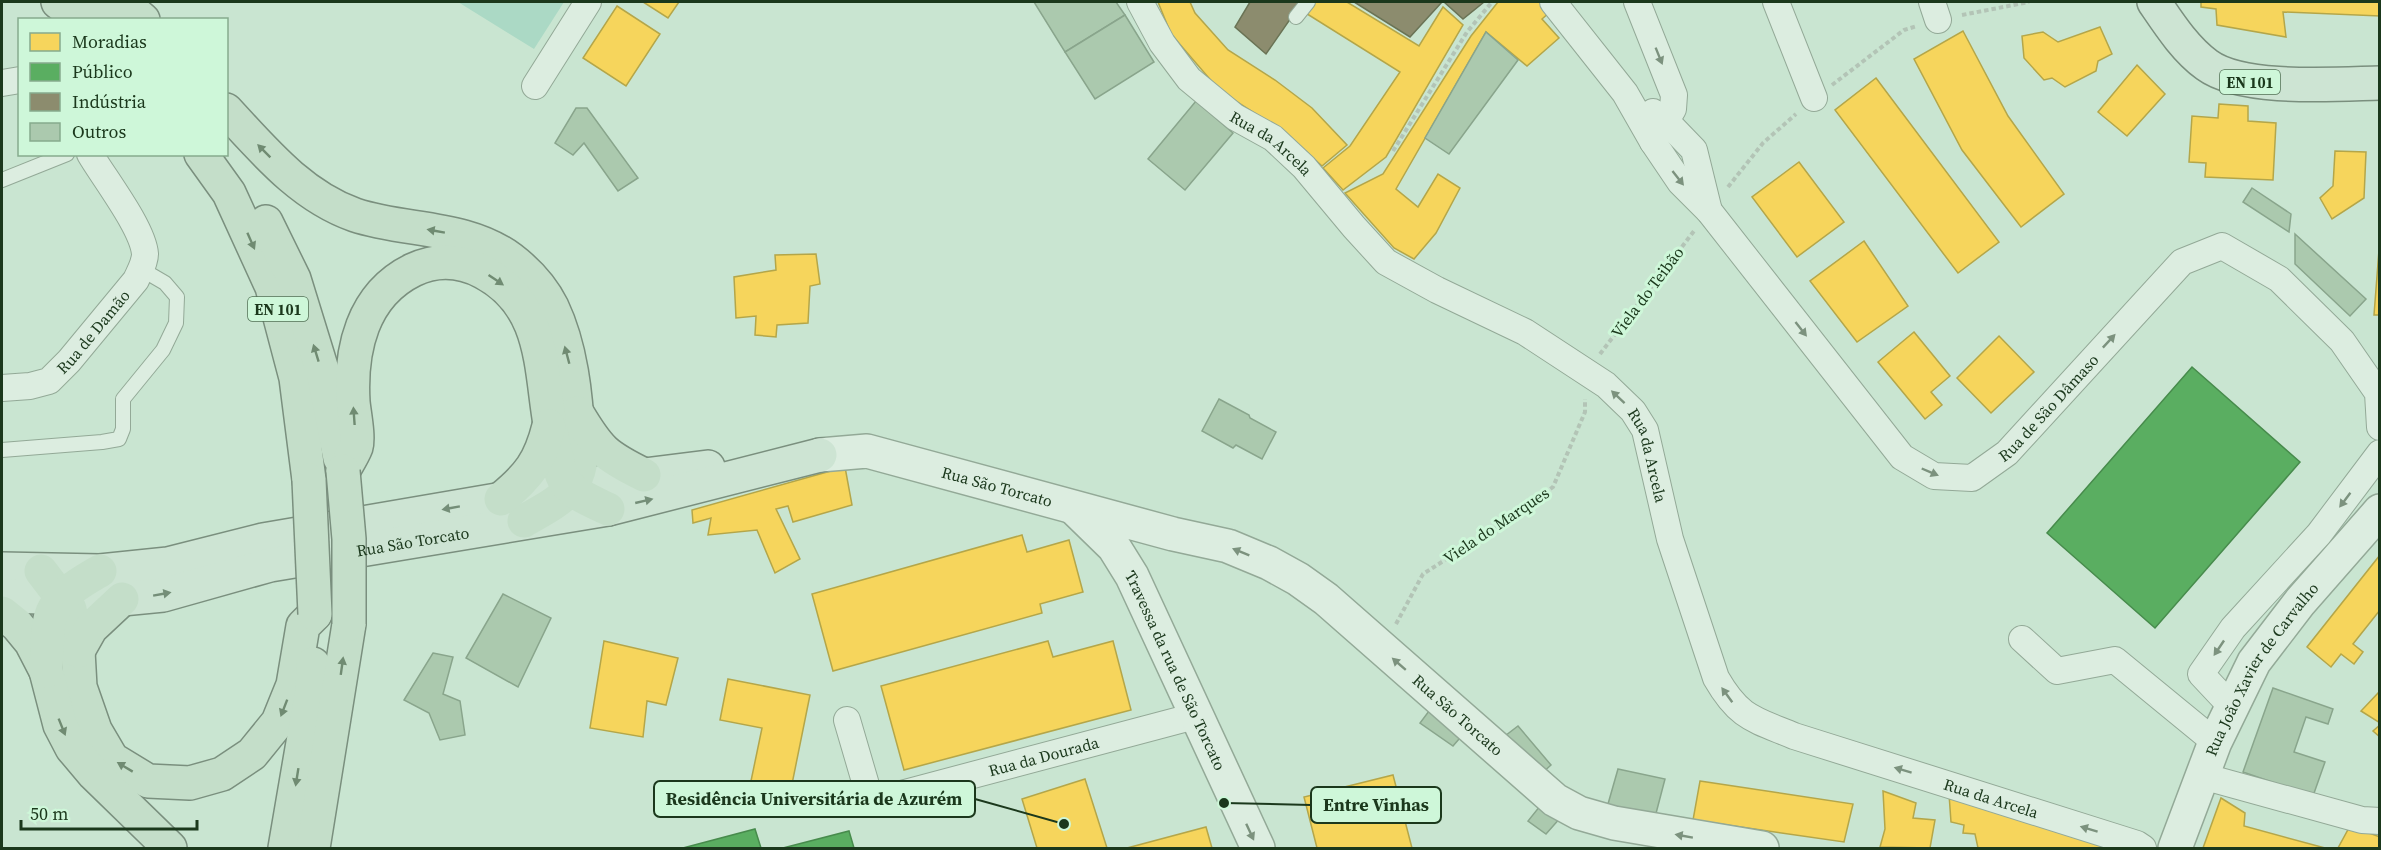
<svg xmlns="http://www.w3.org/2000/svg" width="2381" height="850" font-family="'Source Serif 4',serif">
  <style>
    .green { fill: #abd9c5 }
    .homes { fill: #f6d55c; stroke: #b4a649; stroke-width: 1.5 }
    .public { fill: #5aae61; stroke: #478b4c; stroke-width: 1.5 }
    .industry { fill: #8c8c6e; stroke: #6a7355; stroke-width: 1.5 }
    .building { fill: #abc9ae; stroke: #89a58c; stroke-width: 1.5 }
    .lines { fill: none; stroke-linecap: round; stroke-linejoin: round }
    .service-casing { stroke: #93a997; stroke-width: 16 }
    .minor-casing { stroke: #93a997; stroke-width: 28 }
    .tertiary-casing { stroke: #93a997; stroke-width: 36 }
    .primary-casing { stroke: #7a8f7e; stroke-width: 36 }
    .trunk-casing { stroke: #7a8f7e; stroke-width: 36 }
    .path { stroke: #b3c4b6; stroke-width: 4; stroke-dasharray: 4.5 3; stroke-linecap: butt }
    .service { stroke: #dcede0; stroke-width: 14 }
    .minor { stroke: #dcede0; stroke-width: 26 }
    .tertiary { stroke: #dcede0; stroke-width: 33 }
    .primary { stroke: #cde4d3; stroke-width: 33 }
    .trunk { stroke: #c4dec9; stroke-width: 33 }
    .trunk-bridge-casing { stroke: #7a8f7e; stroke-width: 36; stroke-linecap: butt }
    .trunk-bridge { stroke: #c4dec9; stroke-width: 33 }
    .oneway { fill: #7c927e }
    .oneway2 { fill: #708b72 }
    .oneway3 { fill: #748e78 }
    .labels { text-anchor: middle; dominant-baseline: central; stroke-width: 6; stroke-linejoin: round; paint-order: stroke }
    .shield { fill: #cef7d9; stroke: #517155; stroke-width: 1.5 }
    .shield-label { font-size: 15px; font-weight: bold; fill: #1b381c }
    .street-label { font-size: 16px; fill: #1b381c; stroke: #cef7d9 }
    .leader { fill: none; stroke: #1b381c; stroke-width: 2 }
    .callout-dot { fill: #1b381c; stroke: #cef7d9; stroke-width: 2 }
    .callout { fill: #cef7d9; stroke: #1b381c; stroke-width: 2 }
    .callout-label { font-size: 18px; text-anchor: middle; font-weight: bold; fill: #1b381c }
  </style>
  <rect width="100%" height="100%" fill="#c9e5d1"/>
  <!-- green -->
  <polygon class="green" points="458,2 564,2 534,49"/>
  <!-- homes -->
  <g class="homes">
    <polygon points="643,2 679,2 668,18"/>
    <polygon points="1158,2 1190,2 1195,13 1228,50 1275,80 1312,108 1347,145 1322,166 1287,134 1214,87 1215,85 1171,34"/>
    <polygon points="1312,2 1347,2 1419,46 1443,7 1463,25 1386,157 1343,190 1323,168 1350,146 1400,72 1304,12"/>
    <polygon points="1498,2 1542,2 1551,11 1542,19 1559,38 1527,66 1486,32 1396,189 1418,207 1438,174 1460,188 1436,233 1414,259 1394,248 1345,193 1383,174 1471,36"/>
    <polygon points="2201,2 2380,2 2380,16 2283,12 2286,37 2217,25 2216,9 2201,7"/>
    <polygon points="617,6 660,34 626,86 583,58"/>
    <polygon points="2100,27 2112,54 2098,61 2096,71 2065,87 2052,78 2044,80 2024,58 2022,36 2043,32 2058,42"/>
    <polygon points="1963,31 2008,116 2064,194 2021,227 1962,150 1914,59"/>
    <polygon points="2137,65 2165,94 2127,136 2098,112"/>
    <polygon points="1876,78 1999,242 1958,273 1835,110"/>
    <polygon points="2219,104 2248,106 2248,121 2276,123 2273,180 2205,177 2206,163 2189,162 2192,116 2218,118"/>
    <polygon points="2335,151 2366,152 2364,198 2332,219 2320,198 2333,186"/>
    <polygon points="1799,162 1844,222 1797,257 1752,197"/>
    <polygon points="2380,237 2380,315 2374,315"/>
    <polygon points="1864,241 1908,306 1857,342 1810,281"/>
    <polygon points="816,254 820,284 810,286 808,323 777,325 776,337 755,335 756,316 736,318 734,277 776,270 775,255"/>
    <polygon points="1914,332 1950,376 1931,392 1942,405 1925,419 1878,362"/>
    <polygon points="1999,336 2034,372 1991,413 1957,378"/>
    <polygon points="845,467 852,505 793,522 788,506 776,509 800,559 775,573 757,530 708,535 711,518 693,523 692,510"/>
    <polygon points="1022,535 1027,552 1069,540 1083,592 1040,604 1042,613 833,671 812,594"/>
    <polygon points="2380,555 2380,610 2353,644 2363,652 2354,664 2341,654 2331,667 2307,647"/>
    <polygon points="604,641 678,658 666,705 647,701 643,737 590,728"/>
    <polygon points="1048,641 1053,657 1113,641 1131,710 904,770 881,686"/>
    <polygon points="728,679 810,695 791,789 751,781 762,728 720,720"/>
    <polygon points="2380,691 2380,723 2361,711"/>
    <polygon points="2380,725 2380,737 2373,731"/>
    <polygon points="1393,775 1412,848 1317,848 1304,797"/>
    <polygon points="1085,779 1107,848 1037,848 1022,799"/>
    <polygon points="1700,781 1853,804 1844,842 1693,820"/>
    <polygon points="1883,791 1916,803 1913,818 1935,820 1930,848 1880,847 1885,829"/>
    <polygon points="1949,794 2137,848 1978,848 1975,834 1963,833 1964,825 1951,822"/>
    <polygon points="2221,798 2245,813 2244,826 2325,848 2203,848"/>
    <polygon points="2350,826 2380,837 2380,848 2338,848"/>
    <polygon points="1206,827 1212,848 1127,848"/>
  </g>
  <!-- public -->
  <g class="public">
    <polygon points="2192,367 2300,462 2155,628 2047,533"/>
    <polygon points="755,829 761,848 683,848"/>
    <polygon points="849,831 854,848 783,848"/>
  </g>
  <!-- industry -->
  <g class="industry">
    <polygon points="1250,2 1302,2 1266,54 1235,27"/>
    <polygon points="1354,2 1442,2 1410,37"/>
    <polygon points="1444,2 1484,2 1463,19"/>
  </g>
  <!-- building -->
  <g class="building">
    <polygon points="1034,2 1116,2 1125,15 1065,52"/>
    <polygon points="1125,15 1154,62 1095,99 1065,52"/>
    <polygon points="1486,32 1518,60 1449,154 1425,138"/>
    <polygon points="1196,101 1233,133 1185,190 1148,159"/>
    <polygon points="576,108 587,108 638,178 618,191 584,143 573,155 555,143"/>
    <polygon points="2252,188 2291,214 2289,232 2243,202"/>
    <polygon points="2295,234 2366,299 2350,316 2295,264"/>
    <polygon points="1219,399 1249,415 1250,418 1276,432 1262,459 1236,445 1233,448 1202,431"/>
    <polygon points="503,594 551,618 518,687 466,658"/>
    <polygon points="433,653 453,657 443,694 460,701 465,735 440,740 429,713 404,700"/>
    <polygon points="2273,688 2333,709 2328,724 2306,717 2294,752 2325,762 2313,796 2243,772"/>
    <polygon points="1432,707 1465,732 1453,746 1420,723"/>
    <polygon points="1518,726 1551,765 1539,776 1501,739"/>
    <polygon points="1618,769 1665,779 1654,821 1606,811"/>
    <polygon points="1544,801 1561,817 1546,834 1528,821"/>
  </g>
  <g class="lines">
    <defs>
      <g id="service">
        <polyline points="1296,17 1308,2"/>
        <polyline points="2,180 67,154"/>
        <polyline points="2,450 102,442 119,439 123,429 123,399 163,350 176,323 177,297 165,283 141,269"/>
      </g>
      <g id="minor">
        <path id="s1" d="M1140,2L1162,43L1189,79L1235,117L1273,138L1304,167L1354,227L1386,262L1437,290L1525,332L1606,385L1633,411L1645,430L1670,539L1716,678C1739,718 1753,719 1794,736L2137,844L2143,848"/>
        <path id="s2" d="M1553,2L1625,93L1653,142L1680,182L1709,211L1902,457L1934,476L1972,478L2007,453L2182,262L2222,246L2279,279L2342,341L2378,393L2380,427"/>
        <polyline points="1637,2 1674,95 1673,109 1653,142"/>
        <polyline points="1776,2 1814,98"/>
        <polyline points="1932,2 1938,20"/>
        <polyline points="2,83 20,80"/>
        <polyline points="535,86 588,2"/>
        <polyline points="1653,112 1665,120 1694,150 1709,211"/>
        <path id="s3" d="M2,388L30,386L49,381L69,361L136,280C139,273 145,263 145,254C143,228 104,178 90,154"/>
        <polyline points="2022,639 2057,671 2115,660 2215,742"/>
        <polyline points="2232,707 2201,674 2233,628 2319,534 2380,453"/>
        <path id="s4" d="M847,720L871,802L1195,716"/>
        <polyline points="2202,776 2362,820 2380,821"/>
      </g>
      <g id="tertiary">
        <path id="s5" d="M820,455L867,451L1173,534L1228,546L1269,563L1298,579L1326,599L1555,800L1579,813L1614,823L1762,848"/>
        <path id="s6" d="M1074,508L1114,547L1132,576L1258,848"/>
        <path id="s7" d="M2175,848L2215,742L2254,662L2300,602L2380,511"/>
      </g>
      <g id="primary">
        <path d="M2154,2C2169,24 2185,49 2207,65C2242,91 2336,84 2380,83"/>
        <polyline points="2,569 100,571 168,564 263,540 644,475 708,467"/>
        <path id="s8" d="M2,596L122,599L163,595L270,565L608,509L820,455"/>
      </g>
      <g id="trunk">
        <polyline points="58,2 82,20"/>
        <polyline points="90,2 111,20"/>
        <polyline points="122,2 143,20"/>
        <path d="M226,110C264,151 301,196 355,215C406,232 465,225 511,259C528,272 542,287 552,307C571,347 576,395 578,439C579,448 581,458 580,466C579,472 575,482 571,487C561,502 539,512 524,521"/>
        <polyline points="201,154 229,193 272,287 296,378 309,480"/>
        <polyline points="266,222 294,279 323,373 340,458"/>
        <path d="M577,413C599,450 605,456 644,475"/>
        <path d="M343,471C347,464 353,455 356,447C359,437 354,413 353,402C350,350 362,295 413,270C436,259 460,260 483,272C553,309 538,384 555,449C558,459 559,474 566,483C576,496 594,502 608,509"/>
        <path d="M501,499C529,476 540,462 549,426"/>
        <polyline points="41,571 70,609 78,651 80,687 95,730 112,759 148,781 190,783 222,774 252,754 278,722 293,685 303,626 315,614"/>
        <polyline points="2,613 17,625 31,642 46,671 60,725 72,748 94,774 170,848"/>
        <polyline points="78,651 91,628 122,599"/>
        <path d="M46,671C47,654 46,635 50,619C55,596 81,582 100,571"/>
        <polyline points="285,848 312,690 313,664"/>
        <polyline points="313,848 349,624"/>
      </g>
    </defs>
    <!-- service casing -->
    <use href="#service" class="service-casing"/>
    <!-- minor casing -->
    <use href="#minor" class="minor-casing"/>
    <!-- tertiary casing -->
    <use href="#tertiary" class="tertiary-casing"/>
    <!-- primary casing -->
    <use href="#primary" class="primary-casing"/>
    <!-- trunk casing -->
    <use href="#trunk" class="trunk-casing"/>
    <!-- path -->
    <g class="path">
      <polyline points="1962,15 2029,2"/>
      <polyline points="1832,85 1904,30 1917,26"/>
      <polyline points="1393,151 1467,32 1492,2"/>
      <polyline points="1728,187 1763,143 1796,114"/>
      <polyline points="1600,354 1694,231"/>
      <polyline points="1396,624 1423,574 1506,521 1553,487 1585,412 1585,399"/>
    </g>
    <!-- service -->
    <use href="#service" class="service"/>
    <!-- minor -->
    <use href="#minor" class="minor"/>
    <!-- tertiary -->
    <use href="#tertiary" class="tertiary"/>
    <!-- primary -->
    <use href="#primary" class="primary"/>
    <!-- trunk -->
    <use href="#trunk" class="trunk"/>
    <defs>
      <g id="trunk-bridge">
        <polyline points="343,471 349,539 349,624"/>
        <polyline points="309,480 315,614"/>
      </g>
    </defs>
    <!-- trunk-bridge casing -->
    <use href="#trunk-bridge" class="trunk-bridge-casing"/>
    <!-- trunk-bridge -->
    <use href="#trunk-bridge" class="trunk-bridge"/>
  </g>
  <!-- one-way arrows -->
  <defs><path id="oneway-solid" d="M-6-.8H1V-3.2L6.5 0L1 3.2V.8H-6Z" transform="scale(1.5)"/></defs>
  <g class="oneway">
    <use href="#oneway-solid" transform="translate(1659 56) rotate(68)"/>
    <use href="#oneway-solid" transform="translate(1678 178) rotate(52)"/>
    <use href="#oneway-solid" transform="translate(1801 329) rotate(52)"/>
    <use href="#oneway-solid" transform="translate(2109 341) rotate(-47)"/>
    <use href="#oneway-solid" transform="translate(1618 397) rotate(-137)"/>
    <use href="#oneway-solid" transform="translate(1930 472) rotate(23)"/>
    <use href="#oneway-solid" transform="translate(2345 500) rotate(127)"/>
    <use href="#oneway-solid" transform="translate(1241 552) rotate(-158)"/>
    <use href="#oneway-solid" transform="translate(2219 648) rotate(124)"/>
    <use href="#oneway-solid" transform="translate(1399 664) rotate(-139)"/>
    <use href="#oneway-solid" transform="translate(1727 695) rotate(-126)"/>
    <use href="#oneway-solid" transform="translate(1903 770) rotate(-163)"/>
    <use href="#oneway-solid" transform="translate(2089 829) rotate(-163)"/>
    <use href="#oneway-solid" transform="translate(1250 832) rotate(65)"/>
    <use href="#oneway-solid" transform="translate(1684 836) rotate(-170)"/>
  </g>
  <g class="oneway2">
    <use href="#oneway-solid" transform="translate(264 151) rotate(-135)"/>
    <use href="#oneway-solid" transform="translate(436 231) rotate(-170)"/>
    <use href="#oneway-solid" transform="translate(251 241) rotate(66)"/>
    <use href="#oneway-solid" transform="translate(496 280) rotate(34)"/>
    <use href="#oneway-solid" transform="translate(316 353) rotate(-107)"/>
    <use href="#oneway-solid" transform="translate(567 355) rotate(-105)"/>
    <use href="#oneway-solid" transform="translate(354 416) rotate(-94)"/>
    <use href="#oneway-solid" transform="translate(342 666) rotate(-82)"/>
    <use href="#oneway-solid" transform="translate(284 708) rotate(111)"/>
    <use href="#oneway-solid" transform="translate(62 727) rotate(68)"/>
    <use href="#oneway-solid" transform="translate(125 767) rotate(-149)"/>
    <use href="#oneway-solid" transform="translate(297 777) rotate(99)"/>
  </g>
  <g class="oneway3">
    <use href="#oneway-solid" transform="translate(644 501) rotate(-13)"/>
    <use href="#oneway-solid" transform="translate(451 508) rotate(170)"/>
    <use href="#oneway-solid" transform="translate(162 594) rotate(-10)"/>
  </g>
  <g class="labels">
    <!-- shield labels -->
    <g class="shield">
      <rect x="2220" y="70" width="60" height="24" rx="4.5"/>
      <rect x="248" y="297" width="60" height="24" rx="4.5"/>
    </g>
    <g class="shield-label">
      <text x="2250" y="82">EN 101</text>
      <text x="278" y="309">EN 101</text>
    </g>
    <!-- street labels -->
    <g class="street-label">
      <text stroke="none"><textPath href="#s1" startOffset="196">Rua da Arcela</textPath></text>
      <text transform="translate(1647 292) rotate(-53)">Viela do Teibão</text>
      <text stroke="none"><textPath href="#s3" startOffset="114">Rua de Damão</textPath></text>
      <text stroke="none"><textPath href="#s2" startOffset="754">Rua de São Dâmaso</textPath></text>
      <text stroke="none"><textPath href="#s1" startOffset="700">Rua da Arcela</textPath></text>
      <text stroke="none"><textPath href="#s5" startOffset="182">Rua São Torcato</textPath></text>
      <text transform="translate(1496 525) rotate(-34)">Viela do Marques</text>
      <text stroke="none"><textPath href="#s8" startOffset="417">Rua São Torcato</textPath></text>
      <text stroke="none"><textPath href="#s6" startOffset="194">Travessa da rua de São Torcato</textPath></text>
      <text stroke="none"><textPath href="#s7" startOffset="200">Rua João Xavier de Carvalho</textPath></text>
      <text stroke="none"><textPath href="#s5" startOffset="708">Rua São Torcato</textPath></text>
      <text stroke="none"><textPath href="#s4" startOffset="264">Rua da Dourada</textPath></text>
      <text stroke="none"><textPath href="#s1" startOffset="1240">Rua da Arcela</textPath></text>
    </g>
  </g>
  <!-- callouts -->
  <path class="leader" d="M1064 824L975 799M1224 803L1311 805"/>
  <g class="callout-dot">
    <circle cx="1064" cy="824" r="6"/>
    <circle cx="1224" cy="803" r="6"/>
  </g>
  <g class="callout">
    <rect x="654" y="781" width="321" height="36" rx="6"/>
    <rect x="1311" y="787" width="130" height="36" rx="6"/>
  </g>
  <g class="callout-label">
    <text x="814" y="805">Residência Universitária de Azurém</text>
    <text x="1376" y="811">Entre Vinhas</text>
  </g>
  <!-- border -->
  <rect width="2381" height="850" fill="none" stroke="#1b381c" stroke-width="6"/>
  <!-- legend -->
  <rect x="18" y="18" width="210" height="138" fill="#cef7d9" stroke="#86ab8d" stroke-width="1.5"/>
  <rect x="30" y="33" width="30" height="18" fill="#f6d55c" stroke="#86ab8d" stroke-width="1.5"/>
  <text x="72" y="48" font-size="18" fill="#1b381c">Moradias</text>
  <rect x="30" y="63" width="30" height="18" fill="#5aae61" stroke="#86ab8d" stroke-width="1.5"/>
  <text x="72" y="78" font-size="18" fill="#1b381c">Público</text>
  <rect x="30" y="93" width="30" height="18" fill="#8c8c6e" stroke="#86ab8d" stroke-width="1.5"/>
  <text x="72" y="108" font-size="18" fill="#1b381c">Indústria</text>
  <rect x="30" y="123" width="30" height="18" fill="#abc9ae" stroke="#86ab8d" stroke-width="1.5"/>
  <text x="72" y="138" font-size="18" fill="#1b381c">Outros</text>
  <!-- scale -->
  <path d="M21 820v9h176v-9" fill="none" stroke="#1b381c" stroke-width="3"/>
  <text x="30" y="820" font-size="18" fill="#1b381c" stroke="#cef7d9" stroke-width="4.5" paint-order="stroke">50 m</text>
</svg>
